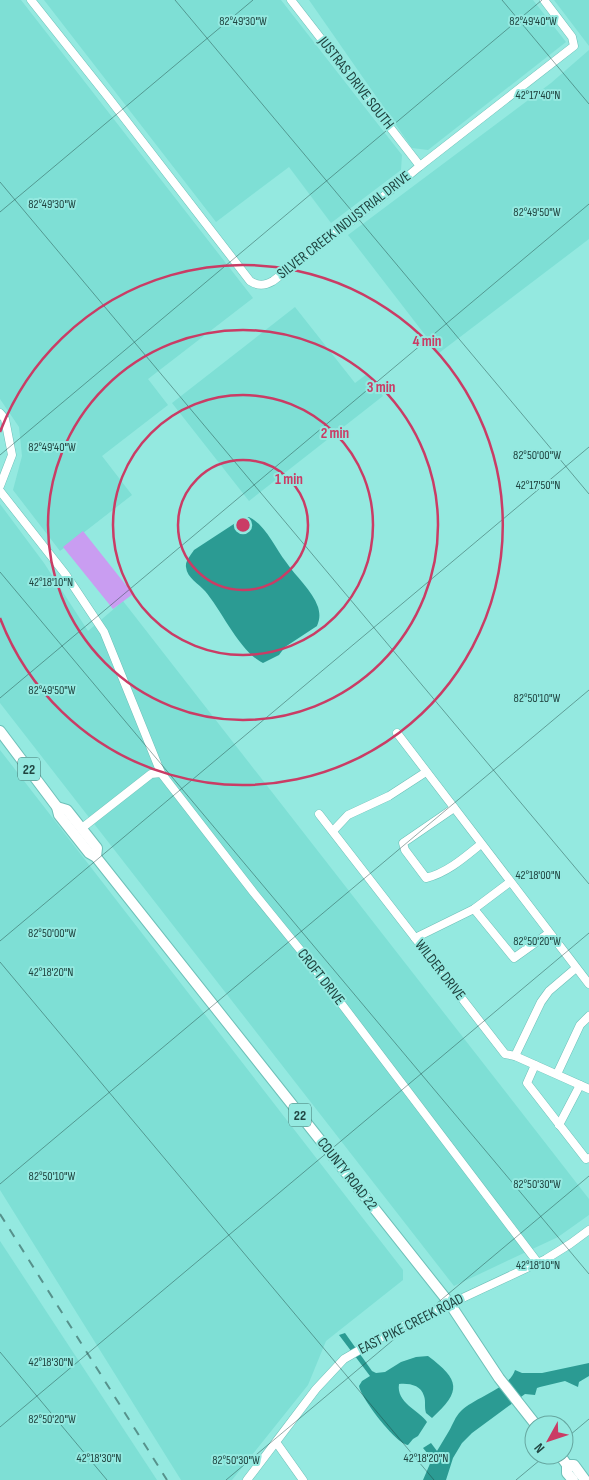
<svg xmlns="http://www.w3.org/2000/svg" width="589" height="1480" font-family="'Sofia Sans Condensed',sans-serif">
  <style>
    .built { fill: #7edfd5 }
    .green { fill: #c99df1 }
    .water { fill: #2b9b93 }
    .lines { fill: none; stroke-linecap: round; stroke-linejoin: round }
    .minor-casing { stroke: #6dc0b8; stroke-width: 9 }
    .major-casing { stroke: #6dc0b8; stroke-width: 12 }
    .minor { stroke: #fff; stroke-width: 8 }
    .major { stroke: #fff; stroke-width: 10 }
    .rail { stroke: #57928c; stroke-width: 2; stroke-dasharray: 9 9; stroke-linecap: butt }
    .ticks { fill: none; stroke: #204440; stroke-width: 1; stroke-opacity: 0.45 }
    .ring { fill: none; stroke: #ca3c65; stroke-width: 2.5 }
    .labels { text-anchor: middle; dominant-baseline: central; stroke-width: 4; stroke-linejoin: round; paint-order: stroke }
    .shield { fill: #94e9e0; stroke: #437670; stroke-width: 1 }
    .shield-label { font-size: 14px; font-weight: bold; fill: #204440 }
    .street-label { font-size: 15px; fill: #204440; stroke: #94e9e0 }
    .ticks-label { font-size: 12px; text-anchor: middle; fill: #204440; stroke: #94e9e0; stroke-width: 4; stroke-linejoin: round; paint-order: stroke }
    .centre { fill: #ca3c65; stroke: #94e9e0; stroke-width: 2.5 }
    .ring-label { font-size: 15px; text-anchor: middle; font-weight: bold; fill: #ca3c65; stroke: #94e9e0; stroke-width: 4; stroke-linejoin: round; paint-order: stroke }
  </style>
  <rect width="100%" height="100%" fill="#94e9e0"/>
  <!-- built -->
  <g class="built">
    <polygon points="0,0 21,0 253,298 148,379 168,405 102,456 132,495 60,551 13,490 22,456 19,427 0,399"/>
    <polygon points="44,0 281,0 402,155 401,170 331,223 289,167 216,222"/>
    <polygon points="309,0 533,0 566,42 428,150 412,148"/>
    <polygon points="554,0 589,0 589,46"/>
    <polygon points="589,50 589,239 439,353 348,235 551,83"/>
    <polygon points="295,307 355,383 367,374 383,396 249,501 172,403"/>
    <polygon points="0,504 44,563 88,631 123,601 589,1199 589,1215 558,1237 454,1286 0,703"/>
    <polygon points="0,750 403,1270 403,1280 326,1341 308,1385 232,1480 181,1480 0,1190"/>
    <polygon points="0,1241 157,1480 0,1480"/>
  </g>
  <!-- green -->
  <polygon class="green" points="83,531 133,594 113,609 63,547"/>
  <!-- water -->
  <g class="water">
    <path d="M249,517C266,525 275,548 286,562C296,577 312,590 318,607C320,614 320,619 317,626L285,647L279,655L263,663C240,652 222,611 205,591C199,584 187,578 186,567C185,561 191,555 194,550L243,518Z"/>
    <path d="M345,1333L372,1371L376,1373L385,1372L401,1362L416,1357L428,1356C460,1380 462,1391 432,1418L426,1413C424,1407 426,1401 424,1396C421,1385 409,1383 399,1384C396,1403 419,1410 427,1422L418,1436L413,1439L408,1445C396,1444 361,1398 359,1386L362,1381L370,1376L339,1335Z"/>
    <path d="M589,1363V1376L579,1382L578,1387L565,1381L540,1387L537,1388L535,1395L525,1394L472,1433L462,1443L453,1458L446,1480H423L432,1459L423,1448L431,1443L437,1451C441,1444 445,1438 449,1431C453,1424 455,1417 461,1411C474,1398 510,1388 515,1370L522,1373H542Z"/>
  </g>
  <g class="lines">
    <defs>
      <g id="minor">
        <path d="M31,0L108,97L250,281C258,286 264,286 273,281L379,200L420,166L574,46L572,37L544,0"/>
        <polyline points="291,0 420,166"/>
        <polyline points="0,413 5,419 12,455 0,486"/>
        <polyline points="0,491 66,575 104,632 161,773"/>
        <polyline points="397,733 589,984"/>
        <path d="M454,808L403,843L405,850L426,878C447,873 465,857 481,844"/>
        <polyline points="319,814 505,1054 515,1056 589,1089"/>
        <polyline points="82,828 151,774 161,773 254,893 306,957 538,1263"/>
        <polyline points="333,831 348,815 389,796 426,772"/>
        <polyline points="474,909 514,958 549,933"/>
        <polyline points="415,938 474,909 510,882"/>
        <polyline points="515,1056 541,1002 549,991 576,968"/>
        <polyline points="535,1065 527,1083 586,1159 589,1158"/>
        <polyline points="557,1074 580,1025 589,1016"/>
        <polyline points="559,1125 580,1085"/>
        <polyline points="276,1442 303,1480"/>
        <polyline points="247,1480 316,1389 344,1359 394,1330 546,1259 570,1244 589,1230"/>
      </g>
      <g id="major">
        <polyline points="0,731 57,807 59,815 89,853 96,857 450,1304 499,1378 536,1425"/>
        <polyline points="57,807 67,810 97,848 96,857"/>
        <polyline points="560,1455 567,1465 567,1473 573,1480"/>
        <polyline points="567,1465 574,1465 585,1480"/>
      </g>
    </defs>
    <!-- minor casing -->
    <use href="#minor" class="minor-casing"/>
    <!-- major casing -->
    <use href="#major" class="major-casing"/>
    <!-- minor -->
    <use href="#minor" class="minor"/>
    <!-- major -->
    <use href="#major" class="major"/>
    <!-- rail -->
    <polyline class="rail" points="0,1214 167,1480"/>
  </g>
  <!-- ticks -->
  <path class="ticks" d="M175,0L589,494M502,0L589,104M0,182L589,884M0,212L253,0M0,455L542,0M0,572L589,1274M0,698L589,204M0,941L589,447M0,962L434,1480M0,1184L589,690M0,1352L107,1480M0,1427L589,933M564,1440L589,1419M226,1480L589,1176M516,1480L546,1455"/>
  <!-- distance rings -->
  <g class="ring">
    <circle cx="243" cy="525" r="65"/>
    <circle cx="243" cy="525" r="130"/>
    <circle cx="243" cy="525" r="195"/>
    <path d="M0 432A260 260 0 1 1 0 618"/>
  </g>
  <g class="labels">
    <!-- shield labels -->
    <g class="shield">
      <rect x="18" y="757.5" width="22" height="23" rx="4"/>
      <rect x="289" y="1103.5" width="22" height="23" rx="4"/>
    </g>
    <g class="shield-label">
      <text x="29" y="769">22</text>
      <text x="300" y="1115">22</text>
    </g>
    <!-- street labels -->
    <g class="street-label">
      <text transform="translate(356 83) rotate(52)">JUSTRAS DRIVE SOUTH</text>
      <text transform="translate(344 225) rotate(-38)">SILVER CREEK INDUSTRIAL DRIVE</text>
      <text transform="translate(440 970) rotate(52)">WILDER DRIVE</text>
      <text transform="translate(321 977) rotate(52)">CROFT DRIVE</text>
      <text transform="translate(347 1174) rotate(52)">COUNTY ROAD 22</text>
      <text transform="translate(411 1324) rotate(-27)">EAST PIKE CREEK ROAD</text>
    </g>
  </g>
  <g class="ticks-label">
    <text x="243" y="25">82°49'30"W</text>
    <text x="533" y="25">82°49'40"W</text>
    <text x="538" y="99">42°17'40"N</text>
    <text x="52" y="208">82°49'30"W</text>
    <text x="537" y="216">82°49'50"W</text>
    <text x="52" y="451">82°49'40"W</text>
    <text x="537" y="459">82°50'00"W</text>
    <text x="538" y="489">42°17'50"N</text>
    <text x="51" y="586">42°18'10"N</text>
    <text x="52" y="694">82°49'50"W</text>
    <text x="537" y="702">82°50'10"W</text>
    <text x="538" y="879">42°18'00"N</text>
    <text x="52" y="937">82°50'00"W</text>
    <text x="537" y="945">82°50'20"W</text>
    <text x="51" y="976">42°18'20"N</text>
    <text x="52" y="1180">82°50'10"W</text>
    <text x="537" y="1188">82°50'30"W</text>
    <text x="538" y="1269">42°18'10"N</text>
    <text x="51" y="1366">42°18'30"N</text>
    <text x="52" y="1423">82°50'20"W</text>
    <text x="99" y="1462">42°18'30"N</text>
    <text x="426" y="1462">42°18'20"N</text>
    <text x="236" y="1464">82°50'30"W</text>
  </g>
  <circle cx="243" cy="525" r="8" class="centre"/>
  <g class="ring-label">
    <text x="427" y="346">4 min</text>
    <text x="381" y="392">3 min</text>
    <text x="335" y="438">2 min</text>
    <text x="289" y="484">1 min</text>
  </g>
  <!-- north arrow -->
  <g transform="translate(549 1440) rotate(230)"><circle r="24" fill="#94e9e0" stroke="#66a7a0"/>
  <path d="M0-4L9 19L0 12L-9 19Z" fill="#ca3c65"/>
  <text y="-8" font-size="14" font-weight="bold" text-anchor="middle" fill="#204440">N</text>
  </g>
</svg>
